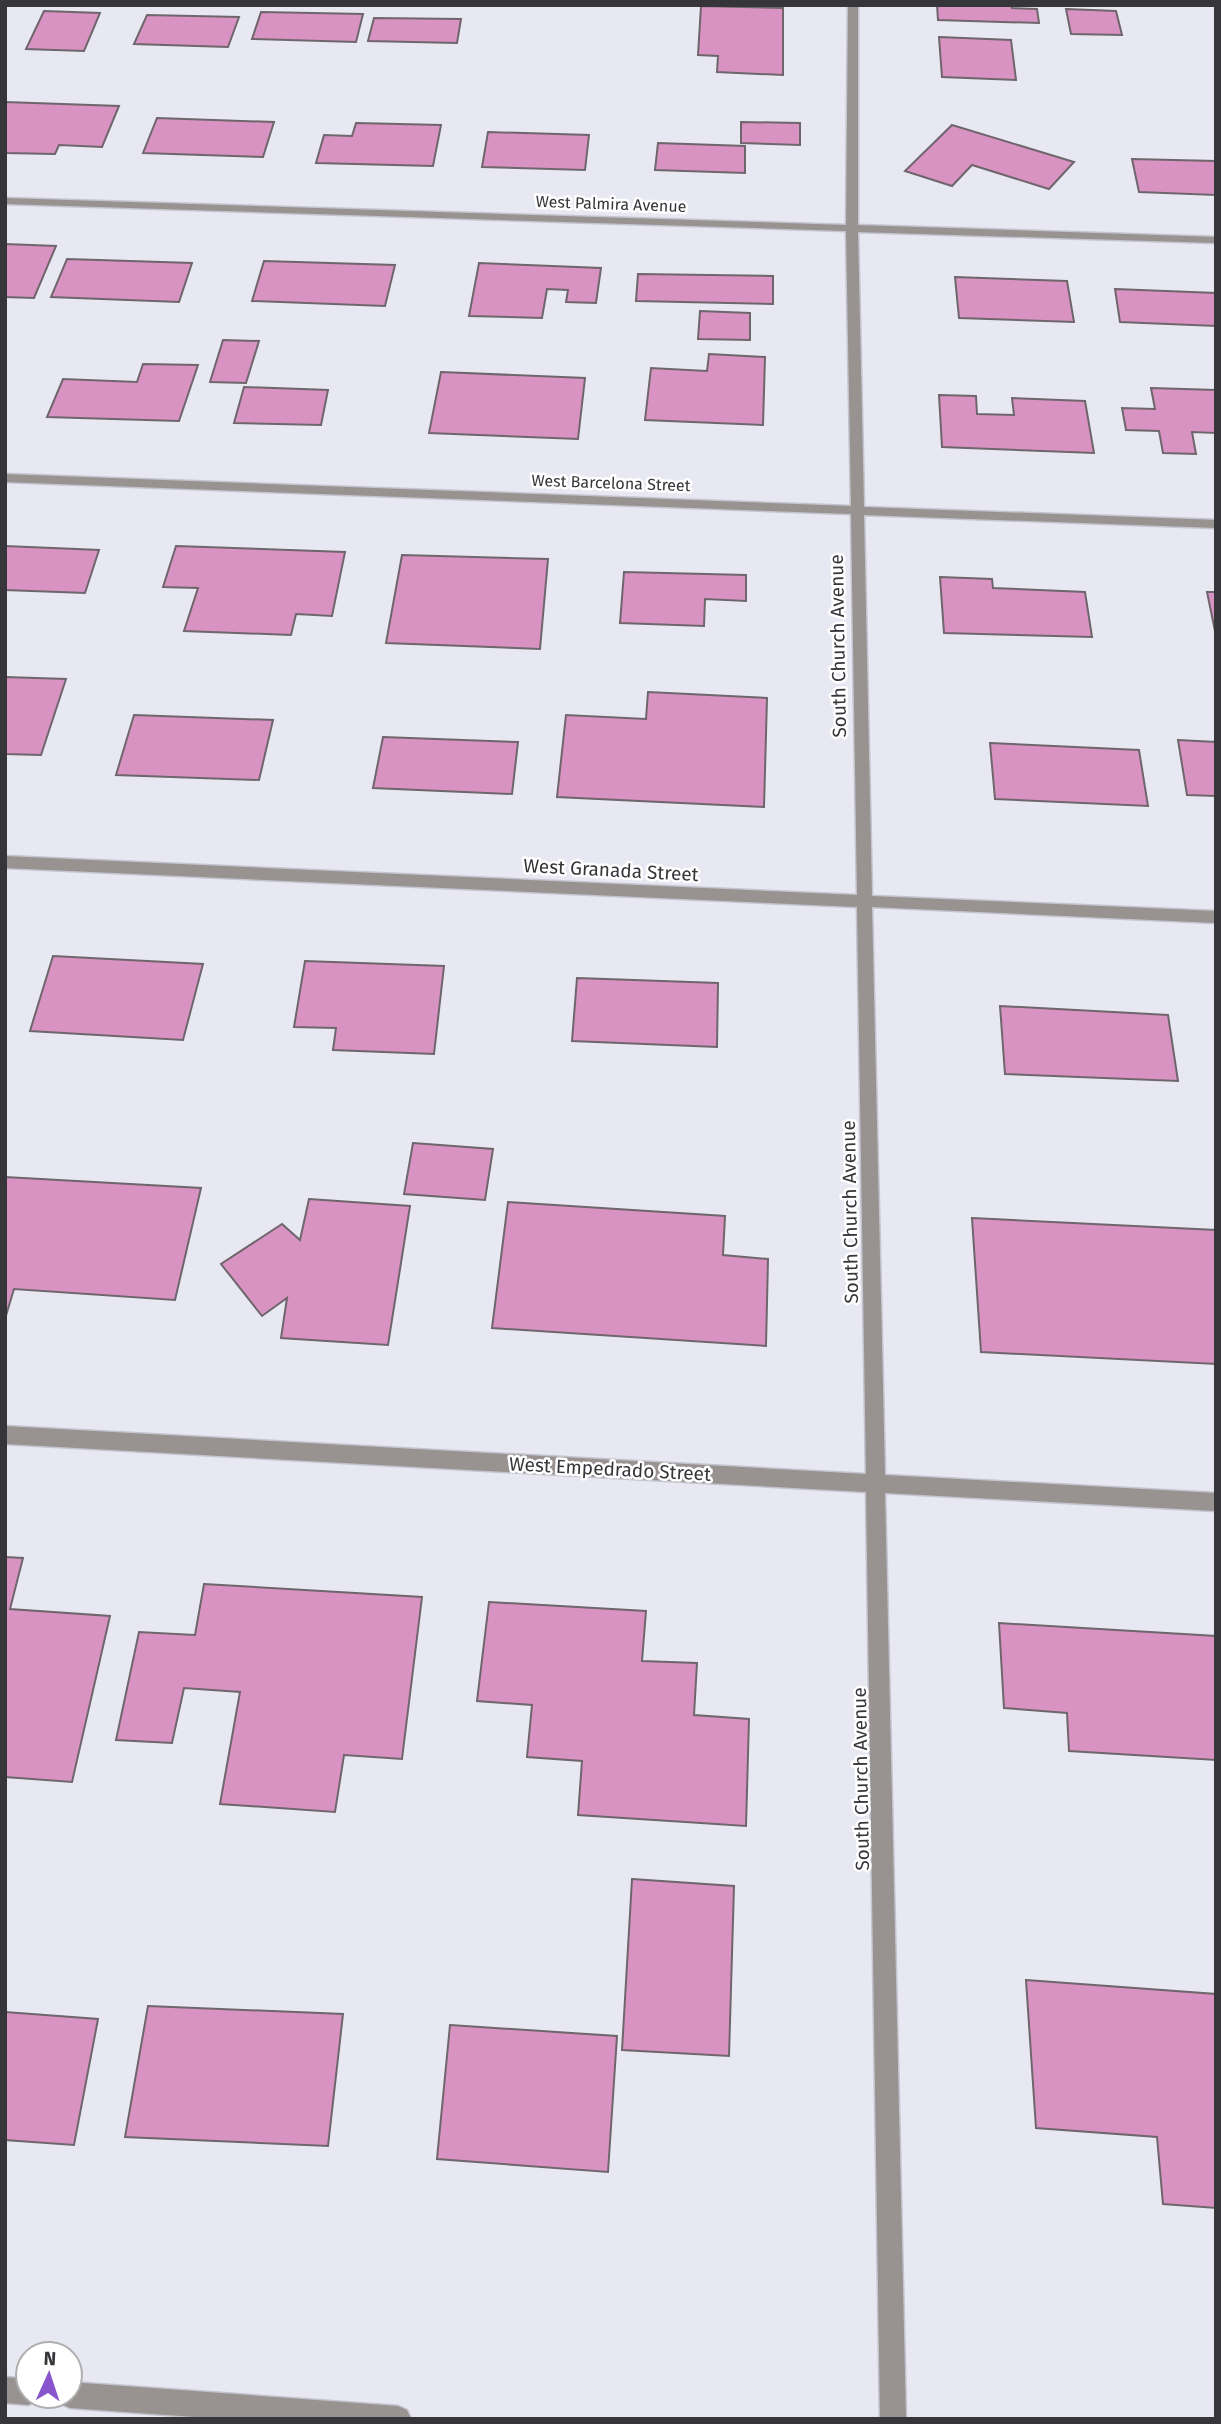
<svg xmlns="http://www.w3.org/2000/svg" width="1221" height="2424" font-family="'Fira Sans',sans-serif">
  <style>
    .building { fill: #d993c3; stroke: #6f666c; stroke-width: 2 }
    .lines { fill: none; stroke-linecap: round; stroke-linejoin: round }
    .minor-casing { stroke: #c4c4ce; stroke-width: 3 }
    .minor { fill: #989291; fill-rule: evenodd }
    .labels { text-anchor: middle; dominant-baseline: central; stroke-width: 5; stroke-linejoin: round; paint-order: stroke }
    .far-street-label { font-size: 16px; fill: #36363a; stroke: #fff }
    .street-label { font-size: 19px; fill: #36363a; stroke: #fff }
  </style>
  <rect width="100%" height="100%" fill="#e8e8f3"/>
  <!-- building -->
  <g class="building">
    <polygon points="937,5 1011,5 1012,8 1037,9 1039,23 938,20"/>
    <polygon points="701,6 783,8 783,75 717,72 718,56 698,55"/>
    <polygon points="1066,9 1116,11 1122,35 1071,34"/>
    <polygon points="44,11 100,13 84,51 26,49"/>
    <polygon points="261,12 363,14 356,42 252,39"/>
    <polygon points="147,15 239,17 228,47 134,44"/>
    <polygon points="374,18 461,19 457,43 368,41"/>
    <polygon points="939,37 1011,40 1016,80 942,77"/>
    <polygon points="5,102 119,106 102,147 59,145 55,154 5,153"/>
    <polygon points="157,118 274,122 263,157 143,153"/>
    <polygon points="741,122 800,123 800,145 741,143"/>
    <polygon points="356,123 441,125 433,166 316,163 324,135 352,136"/>
    <polygon points="952,125 1074,162 1049,189 972,165 952,186 905,171"/>
    <polygon points="488,132 589,135 585,170 482,167"/>
    <polygon points="658,143 745,146 745,173 655,170"/>
    <polygon points="1132,159 1216,161 1216,195 1139,192"/>
    <polygon points="5,244 56,246 34,298 5,297"/>
    <polygon points="67,259 192,263 179,302 51,297"/>
    <polygon points="264,261 395,265 385,306 252,301"/>
    <polygon points="479,263 601,268 596,303 566,302 568,290 547,289 542,318 469,316"/>
    <polygon points="638,274 773,276 773,304 636,301"/>
    <polygon points="955,277 1067,281 1074,322 959,318"/>
    <polygon points="1115,289 1216,293 1216,326 1120,322"/>
    <polygon points="700,311 750,313 750,340 698,339"/>
    <polygon points="223,340 259,341 246,383 210,382"/>
    <polygon points="709,354 765,357 763,425 645,420 651,368 707,371"/>
    <polygon points="143,364 198,365 179,421 47,417 63,379 137,382"/>
    <polygon points="441,372 585,378 578,439 429,433"/>
    <polygon points="244,387 328,390 321,425 234,423"/>
    <polygon points="1151,388 1216,390 1216,433 1192,432 1196,454 1163,453 1159,431 1126,430 1122,408 1155,409"/>
    <polygon points="939,395 976,396 977,414 1014,415 1012,398 1085,401 1094,453 942,447"/>
    <polygon points="5,546 99,550 85,593 5,590"/>
    <polygon points="176,546 345,552 332,616 296,614 291,635 184,631 198,588 163,587"/>
    <polygon points="402,555 548,559 540,649 386,643"/>
    <polygon points="624,572 746,575 746,601 705,599 704,626 620,623"/>
    <polygon points="940,577 992,579 993,588 1085,592 1092,637 944,633"/>
    <polygon points="1207,592 1216,592 1216,636"/>
    <polygon points="5,677 66,679 41,755 5,754"/>
    <polygon points="648,692 767,698 764,807 557,797 566,715 646,719"/>
    <polygon points="134,715 273,720 259,780 116,775"/>
    <polygon points="383,737 518,742 512,794 373,788"/>
    <polygon points="1178,740 1216,742 1216,796 1187,795"/>
    <polygon points="990,743 1139,750 1148,806 995,799"/>
    <polygon points="53,956 203,964 183,1040 30,1031"/>
    <polygon points="305,961 444,966 434,1054 333,1050 336,1028 294,1027"/>
    <polygon points="577,978 718,983 717,1047 572,1041"/>
    <polygon points="1000,1006 1168,1015 1178,1081 1005,1074"/>
    <polygon points="413,1143 493,1149 485,1200 404,1194"/>
    <polygon points="5,1177 201,1188 175,1300 14,1289 5,1319"/>
    <polygon points="309,1199 410,1206 388,1345 281,1338 287,1298 262,1316 221,1264 282,1224 300,1240"/>
    <polygon points="508,1202 725,1216 723,1255 768,1259 766,1346 492,1328"/>
    <polygon points="972,1218 1216,1230 1216,1364 981,1352"/>
    <polygon points="5,1557 23,1558 10,1609 110,1616 72,1782 5,1777"/>
    <polygon points="204,1584 422,1597 402,1759 344,1755 335,1812 220,1804 240,1692 184,1688 172,1743 116,1740 139,1632 195,1635"/>
    <polygon points="489,1602 646,1611 642,1661 697,1663 694,1715 749,1719 746,1826 578,1815 582,1761 527,1757 532,1705 477,1701"/>
    <polygon points="999,1623 1216,1636 1216,1760 1069,1751 1067,1713 1004,1708"/>
    <polygon points="632,1879 734,1886 729,2056 622,2050"/>
    <polygon points="1026,1980 1216,1994 1216,2208 1163,2204 1157,2137 1036,2128"/>
    <polygon points="148,2006 343,2014 328,2146 125,2137"/>
    <polygon points="5,2012 98,2019 74,2145 5,2140"/>
    <polygon points="450,2025 617,2036 608,2172 437,2159"/>
  </g>
  <g class="lines">
    <defs>
      <g id="minor">
        <polygon points="848,5 858,5 858,225 1216,237 1216,243 858,232 864,507 1216,520 1216,528 864,515 872,896 1216,911 1216,923 872,907 885,1475 1216,1493 1216,1511 885,1493 906,2419 880,2419 866,1492 5,1444 5,1426 866,1474 857,907 5,868 5,856 857,895 851,514 5,482 5,474 851,506 846,231 5,204 5,198 846,225"/>
        <polygon points="5,2377 28,2379 28,2396 39,2396 37,2401 28,2405 5,2403"/>
        <polygon points="70,2382 398,2406 407,2410 411,2419 222,2419 70,2408 61,2404 58,2396 70,2396"/>
      </g>
    </defs>
    <!-- minor casing -->
    <use href="#minor" class="minor-casing"/>
    <!-- minor -->
    <use href="#minor" class="minor"/>
  </g>
  <g class="labels">
    <!-- far-street labels -->
    <g class="far-street-label">
      <text transform="translate(611 204) rotate(2)">West Palmira Avenue</text>
      <text transform="translate(611 483) rotate(2)">West Barcelona Street</text>
    </g>
    <!-- street labels -->
    <g class="street-label">
      <text transform="translate(838 646) rotate(-91)">South Church Avenue</text>
      <text transform="translate(611 870) rotate(3)">West Granada Street</text>
      <text transform="translate(850 1212) rotate(-91)">South Church Avenue</text>
      <text transform="translate(610 1469) rotate(3)">West Empedrado Street</text>
      <text transform="translate(861 1779) rotate(-91)">South Church Avenue</text>
    </g>
  </g>
  <!-- border -->
  <rect width="1221" height="2424" fill="none" stroke="#36363a" stroke-width="14"/>
  <!-- north arrow -->
  <g transform="translate(49 2375) rotate(3)"><circle r="33" fill="#ffffff" stroke="#afafb0" stroke-width="2"/>
  <path d="M0-5L12 26L0 18L-12 26Z" fill="#8855cd"/>
  <text y="-10" font-size="19" font-weight="bold" text-anchor="middle" fill="#36363a">N</text>
  </g>
</svg>
